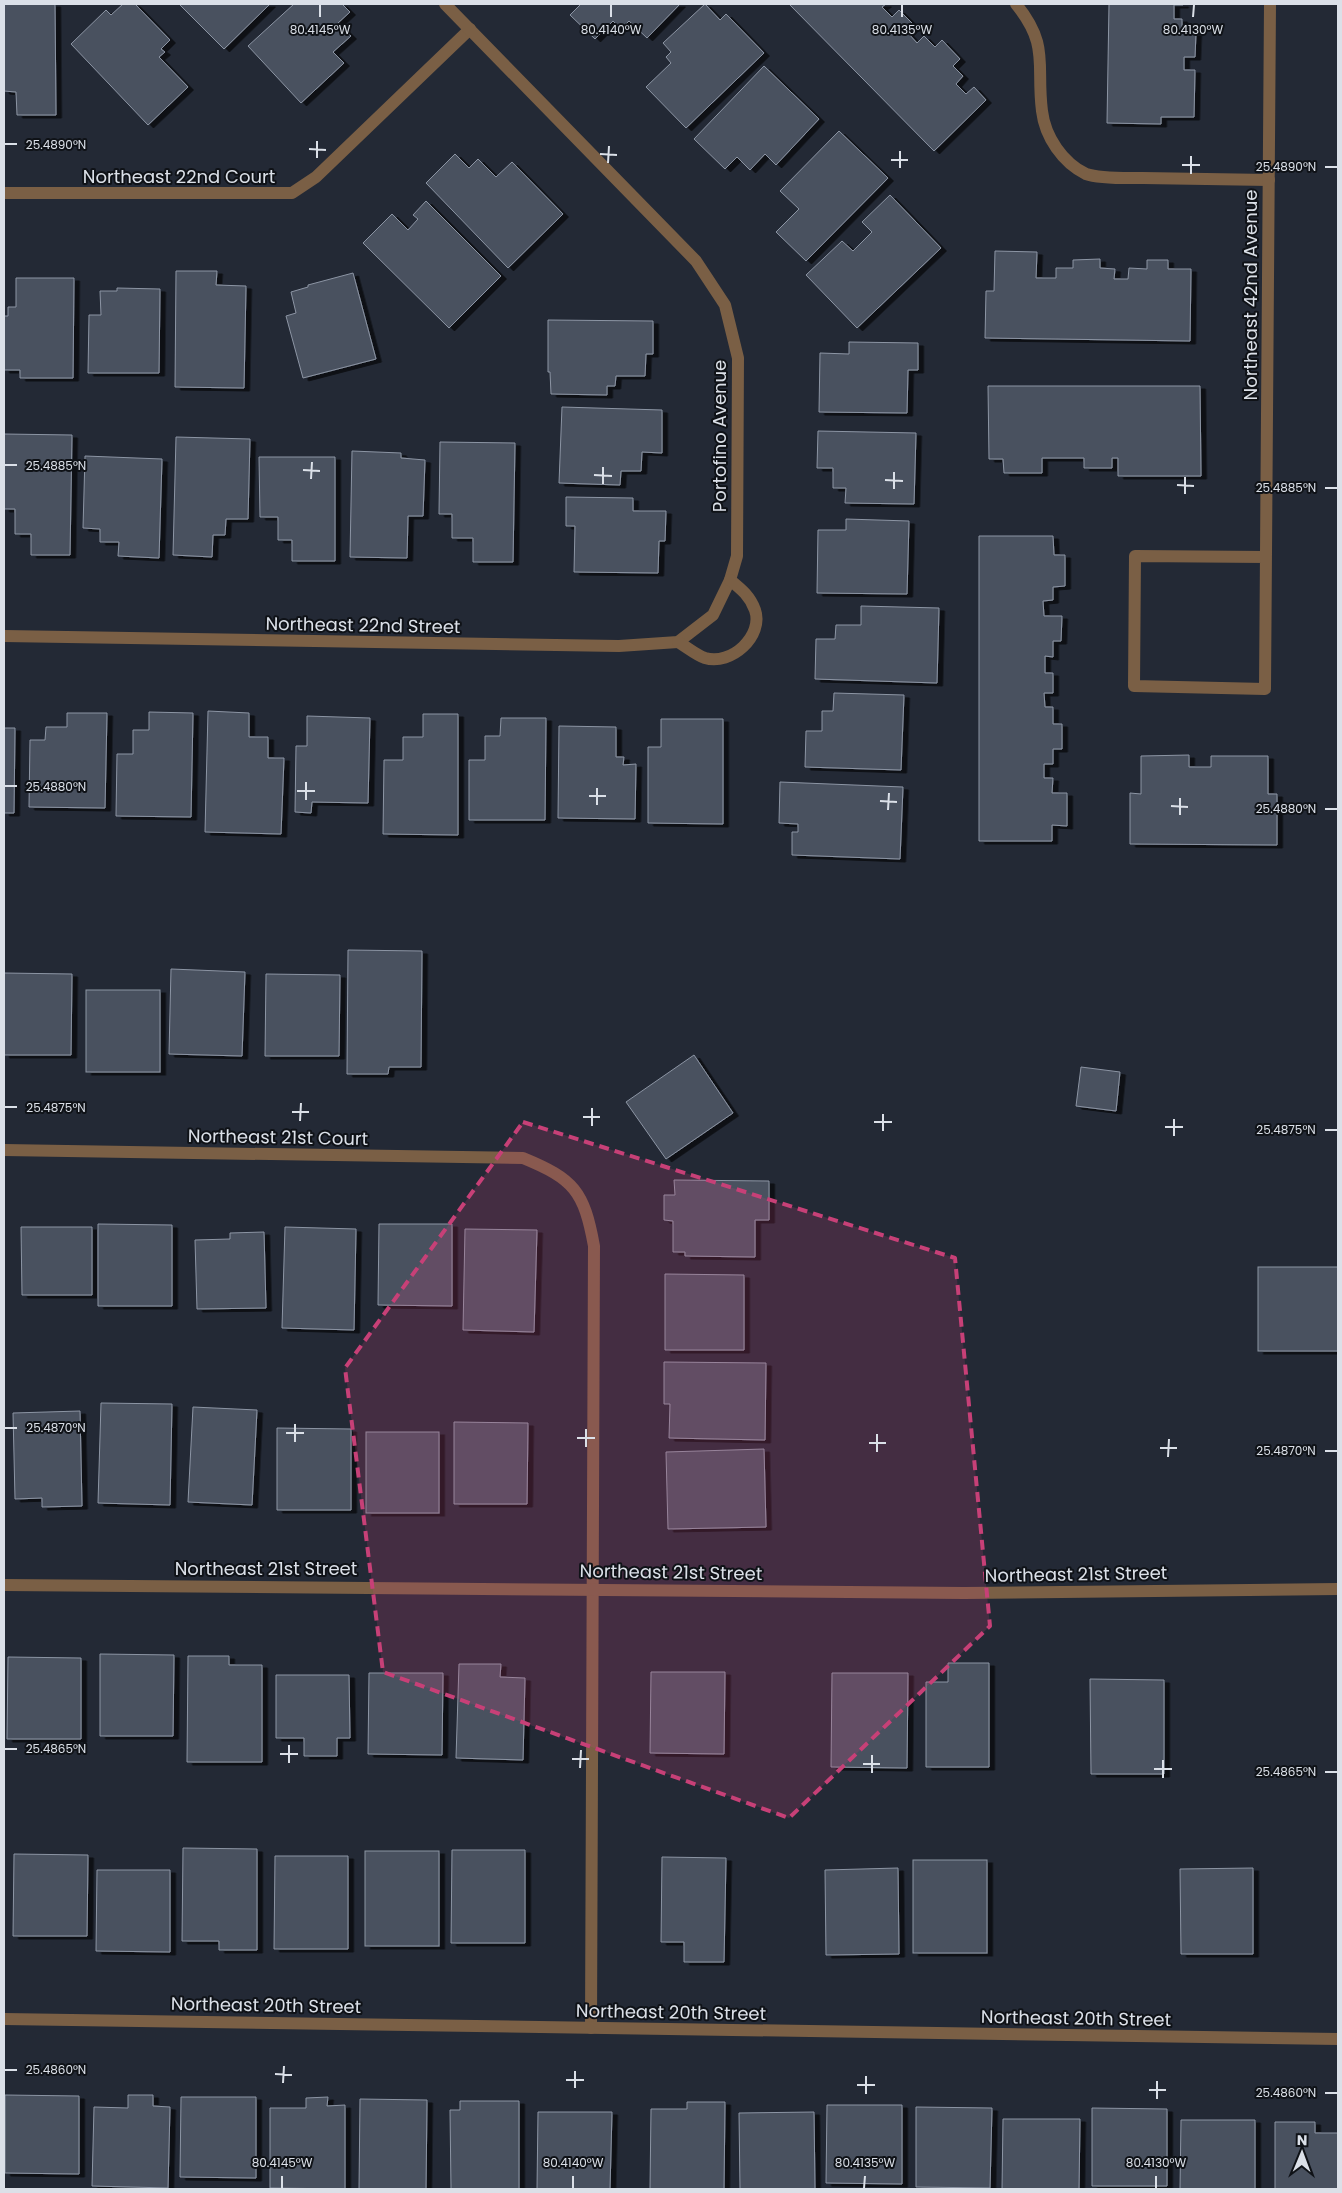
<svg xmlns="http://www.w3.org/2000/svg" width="1342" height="2193" font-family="Poppins,sans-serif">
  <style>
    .building { fill: #4a515f; stroke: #8c95a4; filter: url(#shadow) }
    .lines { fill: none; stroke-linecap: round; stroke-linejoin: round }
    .minor { stroke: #7a5f45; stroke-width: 12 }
    .marked { fill: #c74077; fill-opacity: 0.2; stroke: #c74077; stroke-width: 4; stroke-dasharray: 10 6; stroke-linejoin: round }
    .ticks { fill: none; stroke: #dbe0e8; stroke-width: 2 }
    .labels { text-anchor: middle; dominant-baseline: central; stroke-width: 4; stroke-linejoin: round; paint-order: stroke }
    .street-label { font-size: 18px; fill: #dbe0e8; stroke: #0f1217 }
    .ticks-label { font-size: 12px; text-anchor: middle; fill: #dbe0e8; stroke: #0f1217; stroke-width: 4; stroke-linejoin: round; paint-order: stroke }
  </style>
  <defs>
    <filter id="shadow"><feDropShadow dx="5.5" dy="3" stdDeviation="0" flood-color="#0009"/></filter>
  </defs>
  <rect width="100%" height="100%" fill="#232935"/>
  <!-- building -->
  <g class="building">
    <polygon points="4,4 55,4 56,115 17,115 16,92 4,91"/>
    <polygon points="123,4 135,4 170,40 161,49 165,52 159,57 188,87 148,125 71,44 106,10 111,15"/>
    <polygon points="179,4 270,4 224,49"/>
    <polygon points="294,4 342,4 350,12 338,23 351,36 333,52 344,63 301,103 248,46"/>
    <polygon points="581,4 680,4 647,38 629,21 621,29 613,21 595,39 570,15"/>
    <polygon points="705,4 720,20 726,14 764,53 686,128 646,87 671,63 666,57 671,52 663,43"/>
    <polygon points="789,4 886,4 882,7 892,17 899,10 915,26 908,33 917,43 924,36 935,47 942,40 960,59 953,66 963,76 956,84 966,94 974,87 986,100 934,151"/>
    <polygon points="1109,4 1183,4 1183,5 1174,5 1174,19 1182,19 1182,33 1196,33 1195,57 1184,57 1184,70 1195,70 1194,117 1161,117 1161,124 1107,123"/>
    <polygon points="764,66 819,119 776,165 765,154 750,170 737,157 725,169 694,139"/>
    <polygon points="839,131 888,178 806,261 776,232 799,209 780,191"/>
    <polygon points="455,154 469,168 478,159 496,177 512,162 563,214 508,268 426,183"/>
    <polygon points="890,195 941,248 857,328 806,275 842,241 853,251 872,232 862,222"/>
    <polygon points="426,201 501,276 449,328 363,243 392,214 408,230 418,219 413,215"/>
    <polygon points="995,251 1037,252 1036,278 1056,278 1056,268 1073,268 1073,260 1100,259 1100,268 1115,269 1114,279 1128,279 1129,268 1147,269 1147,260 1168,260 1168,269 1191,269 1190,341 985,338 986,291 994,291"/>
    <polygon points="176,271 217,271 216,285 246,286 244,388 175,387"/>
    <polygon points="353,273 376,359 303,378 286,316 296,313 291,292 308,287 308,285"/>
    <polygon points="16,278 74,278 73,378 20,378 20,370 4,370 4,316 8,316 8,307 16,307"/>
    <polygon points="117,288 160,289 159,373 88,373 89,315 101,315 100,291 117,291"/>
    <polygon points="548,320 653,321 653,354 646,354 645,376 616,376 615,386 607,386 607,395 551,394 550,372 548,372"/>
    <polygon points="849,342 918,343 918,370 908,370 907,413 819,412 820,353 849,354"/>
    <polygon points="988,386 1200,386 1201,476 1118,476 1118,458 1112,458 1112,468 1084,468 1084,458 1042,458 1042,473 1004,473 1003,459 989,459"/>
    <polygon points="562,407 662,410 662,453 642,452 641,471 621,471 620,485 559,483"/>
    <polygon points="818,431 916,433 914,504 845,503 846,488 833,488 833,468 817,468"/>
    <polygon points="4,434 72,435 70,555 31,555 31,534 15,534 15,509 4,509"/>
    <polygon points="176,437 250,439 248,519 226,519 225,535 213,535 212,557 173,555"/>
    <polygon points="440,442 515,443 513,562 473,562 473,538 452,538 452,514 439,514"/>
    <polygon points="352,451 401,453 401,458 425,460 423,516 408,516 407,558 350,557"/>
    <polygon points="85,456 162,459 159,558 118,556 119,542 100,542 100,529 83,528"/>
    <polygon points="259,457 335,457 335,561 292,561 292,540 278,540 278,517 260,517"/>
    <polygon points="566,497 633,498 633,511 666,511 665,541 659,541 658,573 574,572 575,526 566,526"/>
    <polygon points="846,519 909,521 907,594 817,593 818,530 846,530"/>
    <polygon points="979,536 1053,536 1054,555 1065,555 1065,586 1053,587 1053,600 1043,601 1044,616 1062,616 1061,641 1053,641 1053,657 1045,656 1045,673 1053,673 1053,693 1044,693 1045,707 1053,707 1053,724 1062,724 1062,749 1053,749 1053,764 1044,764 1044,778 1053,778 1052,793 1067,793 1067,826 1052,825 1052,841 979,841"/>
    <polygon points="861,606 939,608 937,683 815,679 816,639 835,639 836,625 861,625"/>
    <polygon points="834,693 904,695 901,770 805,767 806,731 822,731 822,711 833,711"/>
    <polygon points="208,711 249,713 249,737 268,737 268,758 284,758 281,834 205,832"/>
    <polygon points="149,712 193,713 191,817 116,816 117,754 133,754 133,730 149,730"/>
    <polygon points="67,713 107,713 105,808 29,807 30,740 45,740 46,727 67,727"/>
    <polygon points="423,714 458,714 458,835 383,834 384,760 403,760 403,737 423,737"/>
    <polygon points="307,716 370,718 368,803 312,802 311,813 295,812 296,746 307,746"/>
    <polygon points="501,718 546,718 545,820 469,820 469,760 485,760 485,736 500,736"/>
    <polygon points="661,719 723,719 723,824 648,823 648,747 661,747"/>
    <polygon points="559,726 616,727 616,757 624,757 623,765 636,764 635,819 558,818"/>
    <polygon points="4,728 15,728 14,813 4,813"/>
    <polygon points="1189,755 1189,767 1211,767 1211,756 1268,756 1268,794 1277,794 1277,845 1130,844 1130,793 1141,794 1141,756"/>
    <polygon points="780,782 903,787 900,859 792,855 792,832 798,832 798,824 779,823"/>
    <polygon points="348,950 422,951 421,1067 389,1067 388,1074 347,1074"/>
    <polygon points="171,969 245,972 242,1056 169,1054"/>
    <polygon points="4,973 72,974 71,1055 4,1055"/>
    <polygon points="266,974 340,975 339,1056 265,1056"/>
    <rect x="86" y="990" width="74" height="82"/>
    <polygon points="694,1055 733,1113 666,1159 626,1102"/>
    <polygon points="1081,1067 1120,1072 1116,1111 1076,1106"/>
    <polygon points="674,1180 769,1181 769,1220 755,1220 755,1257 685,1256 685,1252 673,1252 673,1221 664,1220 664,1195 675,1195"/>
    <polygon points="98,1224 172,1225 172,1306 98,1306"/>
    <polygon points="379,1224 452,1224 452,1306 378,1305"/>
    <polygon points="21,1227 92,1227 92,1295 22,1295"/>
    <polygon points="285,1227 356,1229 354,1330 282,1328"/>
    <polygon points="465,1229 537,1230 534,1332 463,1330"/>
    <polygon points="264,1232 266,1308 197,1309 195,1240 230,1239 230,1233"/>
    <rect x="1258" y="1267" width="80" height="84"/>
    <polygon points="665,1274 744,1275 744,1350 665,1350"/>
    <polygon points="664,1362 766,1363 765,1440 669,1438 670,1404 664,1404"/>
    <polygon points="101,1403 172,1404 170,1505 98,1503"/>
    <polygon points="193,1407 257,1410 252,1505 188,1502"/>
    <polygon points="80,1411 82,1506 42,1507 42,1498 15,1499 13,1413"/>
    <polygon points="454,1422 528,1423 527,1504 454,1504"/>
    <polygon points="277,1428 351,1429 351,1510 277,1510"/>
    <rect x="366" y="1432" width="73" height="81"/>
    <polygon points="764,1449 766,1527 668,1529 666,1452"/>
    <polygon points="100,1654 174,1655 173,1736 100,1736"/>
    <polygon points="188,1656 229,1656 229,1665 262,1665 262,1762 187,1762"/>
    <polygon points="8,1657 81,1658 81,1739 7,1739"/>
    <polygon points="948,1663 989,1663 989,1767 926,1767 926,1682 948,1682"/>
    <polygon points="459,1664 501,1664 500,1677 525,1678 523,1760 456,1758"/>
    <polygon points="651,1672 725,1672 724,1754 650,1753"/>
    <polygon points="369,1673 443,1673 442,1755 368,1754"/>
    <polygon points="832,1673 908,1673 907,1768 831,1767"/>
    <polygon points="276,1675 349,1675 350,1738 337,1738 337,1756 304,1756 304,1738 276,1738"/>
    <polygon points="1090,1679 1164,1680 1164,1774 1091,1774"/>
    <polygon points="183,1848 257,1849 257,1950 219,1950 219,1941 182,1941"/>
    <polygon points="452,1850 525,1850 525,1943 451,1943"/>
    <rect x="365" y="1851" width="74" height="95"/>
    <polygon points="14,1854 88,1855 87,1936 13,1936"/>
    <polygon points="275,1856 348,1856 348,1949 274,1949"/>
    <polygon points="662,1857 726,1858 724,1962 684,1962 684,1942 661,1942"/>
    <rect x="913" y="1860" width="74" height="93"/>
    <polygon points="898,1868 899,1954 826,1955 825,1870"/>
    <polygon points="1253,1868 1253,1954 1181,1954 1180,1869"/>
    <polygon points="97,1870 170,1870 170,1952 96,1951"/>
    <polygon points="5,2095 79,2096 79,2174 5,2173"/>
    <polygon points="128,2095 153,2095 153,2106 170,2107 168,2188 92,2186 94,2107 128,2108"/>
    <polygon points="181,2097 256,2097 256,2178 180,2177"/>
    <polygon points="328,2097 327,2106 345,2105 345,2189 270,2188 270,2108 306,2108 306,2098"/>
    <polygon points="360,2099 427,2100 426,2189 359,2189"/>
    <polygon points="460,2101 519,2101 519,2189 451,2189 450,2110 460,2110"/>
    <polygon points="687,2102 725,2102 724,2189 650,2189 651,2109 687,2109"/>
    <polygon points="827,2105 902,2105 902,2184 826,2183"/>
    <polygon points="916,2107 992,2108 990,2188 916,2187"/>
    <polygon points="1092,2108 1167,2109 1167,2186 1092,2186"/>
    <polygon points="538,2112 612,2112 610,2189 537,2189"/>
    <polygon points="814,2112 815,2189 740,2189 739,2113"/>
    <polygon points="1003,2119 1080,2119 1079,2189 1002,2189"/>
    <polygon points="1181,2120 1255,2120 1255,2189 1180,2189"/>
    <polygon points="1275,2122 1315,2122 1315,2133 1338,2133 1338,2189 1275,2189"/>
  </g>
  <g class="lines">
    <!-- minor -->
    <g class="minor">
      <path d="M1016,4C1050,46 1036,64 1042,111C1045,137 1063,163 1086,174C1100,179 1128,178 1143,178C1185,179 1227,179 1269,180"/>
      <polyline points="4,193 292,193 316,177 470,29"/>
      <polyline points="1266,557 1135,556 1134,686 1265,689 1270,4"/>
      <polyline points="4,636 619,646 678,642 713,615 730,580 737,556 738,358 725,305 696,261 445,4"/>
      <path d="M678,642C687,647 696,655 705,658C731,666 764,636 755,610C750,596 741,589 730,580"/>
      <path d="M4,1150L523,1158C574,1179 584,1191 594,1246L591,2028"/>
      <polyline points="4,1585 964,1593 1338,1589"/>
      <polyline points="4,2019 1338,2039"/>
    </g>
  </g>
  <!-- marked area -->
  <path class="marked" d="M523,1122L955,1258L990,1626L789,1818L383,1672L345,1368Z"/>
  <!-- ticks -->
  <path class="ticks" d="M320,17V5M611,17V5M902,17V5M1193,17L1194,5M5,144H17M309,149L326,150M600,154L617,155M317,158V141M891,160H908M608,163L609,146M1182,165H1200M1325,167H1337M900,168V151M1191,174V156M5,465H17M303,470L320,471M594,475L612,476M311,479L312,462M885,480L903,481M603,484V467M1177,485L1194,486M1325,488H1337M894,489V472M1185,494V477M5,786H17M297,791H315M589,796H606M306,800V782M880,801L897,802M597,805V788M1171,806L1188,807M1325,809H1337M888,810L889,793M1180,815V798M5,1107H17M292,1112H309M583,1117H600M300,1121L301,1103M874,1122H892M592,1126V1108M1165,1127H1183M1325,1130H1337M883,1131V1114M1174,1136V1119M5,1428H17M286,1433H304M577,1438H595M295,1442V1424M869,1443H886M586,1447V1429M1160,1448H1177M1325,1451H1337M877,1452V1434M1168,1457L1169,1439M5,1749H17M280,1754H298M572,1759H589M289,1763V1745M863,1764H880M580,1768L581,1750M1154,1769H1172M1325,1772H1337M872,1773V1755M1163,1778V1760M5,2070H17M275,2074L292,2075M566,2080H584M283,2083L284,2066M857,2085H875M575,2088V2071M1149,2090H1166M1325,2093H1337M866,2094V2076M1157,2099V2081M282,2188V2176M573,2188V2176M864,2188L865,2176M1156,2188V2176"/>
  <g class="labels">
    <!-- street labels -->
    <g class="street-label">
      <text x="179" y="176">Northeast 22nd Court</text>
      <text transform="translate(1250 295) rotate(-90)">Northeast 42nd Avenue</text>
      <text transform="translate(719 436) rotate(-90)">Portofino Avenue</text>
      <text transform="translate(363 625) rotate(1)">Northeast 22nd Street</text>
      <text transform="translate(278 1137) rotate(1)">Northeast 21st Court</text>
      <text x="266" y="1568">Northeast 21st Street</text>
      <text transform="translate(671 1572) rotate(1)">Northeast 21st Street</text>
      <text transform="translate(1076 1574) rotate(-1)">Northeast 21st Street</text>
      <text transform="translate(266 2005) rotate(1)">Northeast 20th Street</text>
      <text transform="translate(671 2012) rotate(1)">Northeast 20th Street</text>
      <text transform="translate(1076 2018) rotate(1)">Northeast 20th Street</text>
    </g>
  </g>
  <g class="ticks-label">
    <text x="320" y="34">80.4145°W</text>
    <text x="611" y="34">80.4140°W</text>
    <text x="902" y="34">80.4135°W</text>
    <text x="1193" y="34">80.4130°W</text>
    <text x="56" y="149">25.4890°N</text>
    <text x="1286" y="171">25.4890°N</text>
    <text x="56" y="470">25.4885°N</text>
    <text x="1286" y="492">25.4885°N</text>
    <text x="56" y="791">25.4880°N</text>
    <text x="1286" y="813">25.4880°N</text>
    <text x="56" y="1112">25.4875°N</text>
    <text x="1286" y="1134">25.4875°N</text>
    <text x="56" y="1432">25.4870°N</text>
    <text x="1286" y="1455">25.4870°N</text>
    <text x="56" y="1753">25.4865°N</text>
    <text x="1286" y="1776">25.4865°N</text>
    <text x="56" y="2074">25.4860°N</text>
    <text x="1286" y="2097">25.4860°N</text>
    <text x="282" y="2167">80.4145°W</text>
    <text x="573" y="2167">80.4140°W</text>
    <text x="865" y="2167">80.4135°W</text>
    <text x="1156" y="2167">80.4130°W</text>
  </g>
  <!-- border -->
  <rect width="1342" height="2193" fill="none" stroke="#dbe0e8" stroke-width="10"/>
  <!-- north arrow -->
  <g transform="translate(1302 2153) rotate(1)" stroke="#0f1217" stroke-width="4" paint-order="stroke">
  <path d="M0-4L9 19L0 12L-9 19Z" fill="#dbe0e8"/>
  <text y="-8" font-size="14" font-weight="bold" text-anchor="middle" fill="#dbe0e8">N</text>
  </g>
</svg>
